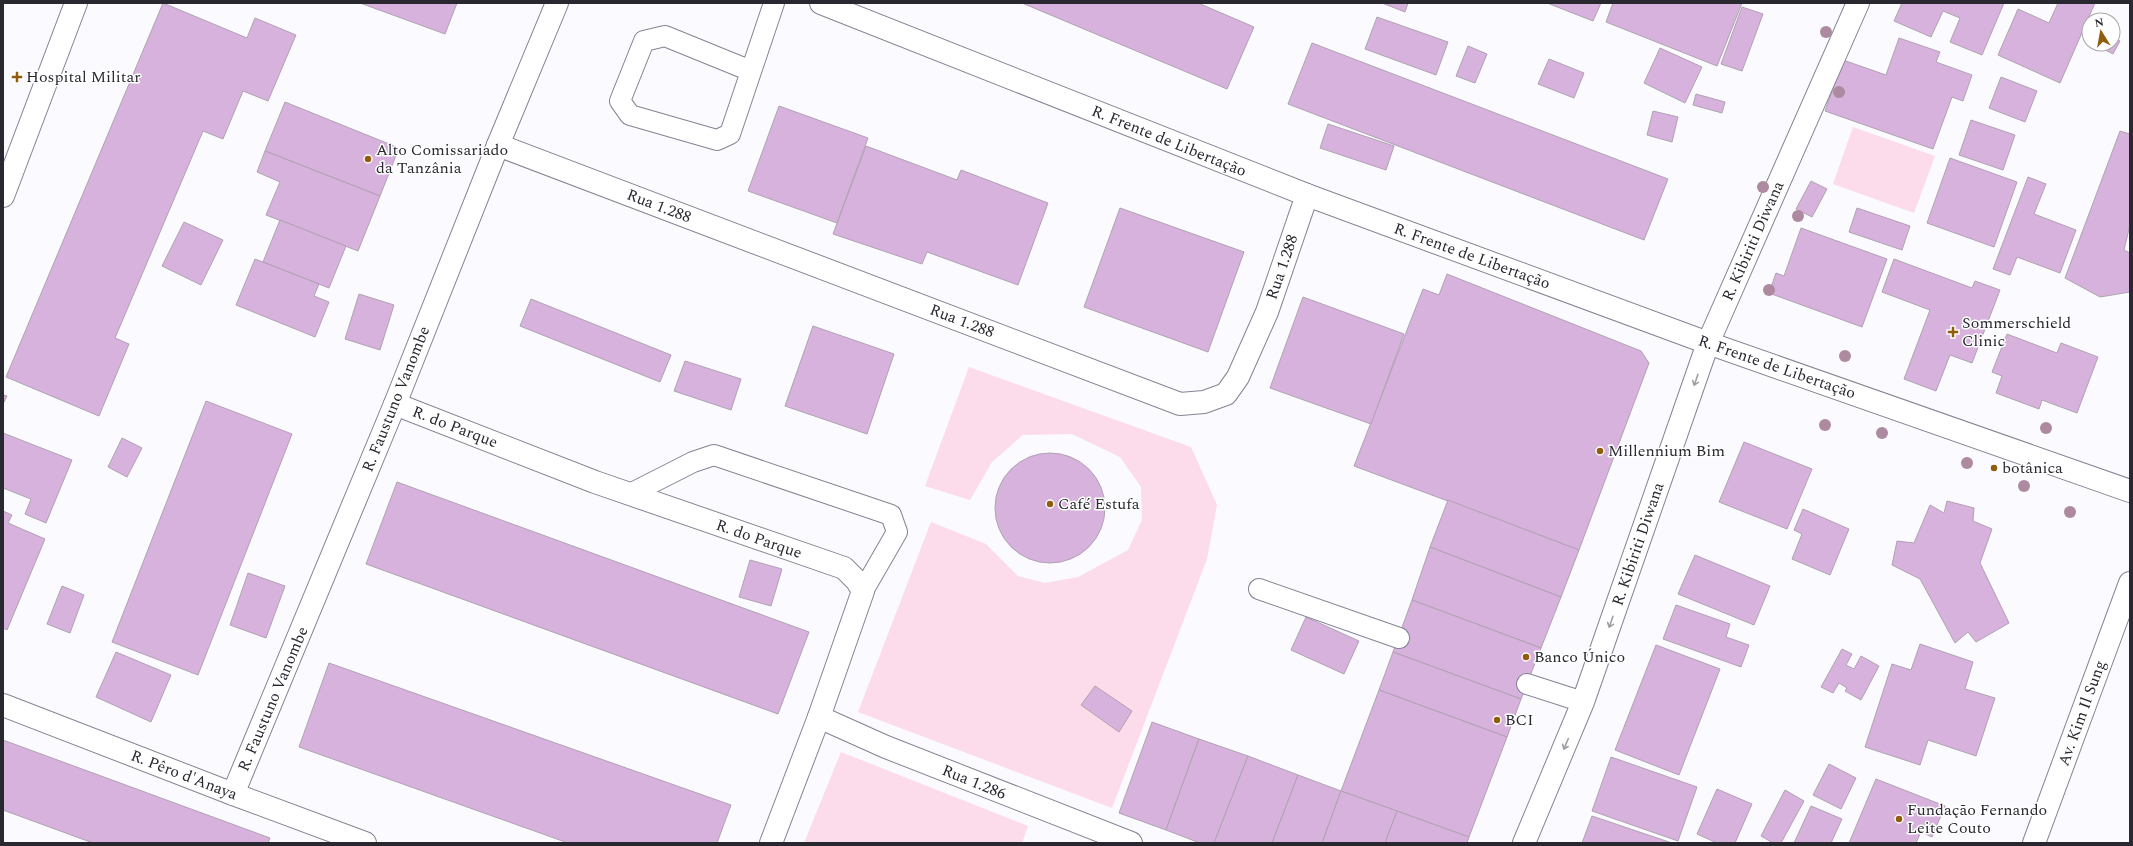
<svg xmlns="http://www.w3.org/2000/svg" width="2133" height="846" font-family="Spectral,serif">
  <style>
    .green { fill: #fcdbea }
    .building { fill: #d6b2dd; stroke: #b0a2b2 }
    .lines { fill: none; stroke-linecap: round; stroke-linejoin: round }
    .lane-casing { stroke: #858395; stroke-width: 22 }
    .street-casing { stroke: #858395; stroke-width: 24 }
    .secondary-casing { stroke: #858395; stroke-width: 24 }
    .lane { stroke: #fff; stroke-width: 20 }
    .street { stroke: #fff; stroke-width: 22 }
    .secondary { stroke: #fff; stroke-width: 22 }
    .tree { fill: #ad8a9f }
    .oneway { stroke: #9f9ea2 }
    .poi-dot { fill: #8f5d0b; stroke: #fff; stroke-width: 1.5 }
    .labels { text-anchor: middle; dominant-baseline: central; stroke-width: 3; stroke-linejoin: round; paint-order: stroke }
    .poi-label { font-size: 16px; fill: #292830; stroke: #fff; text-anchor: start }
    .street-label { font-size: 16px; fill: #292830; stroke: #fff }
  </style>
  <rect width="100%" height="100%" fill="#fbfafe"/>
  <!-- green -->
  <g class="green">
    <polygon points="1853,127 1935,156 1914,213 1833,184"/>
    <polygon points="969,367 1191,447 1217,505 1207,559 1112,808 858,712 931,522 986,544 1018,576 1045,583 1078,577 1128,550 1142,520 1141,487 1120,457 1072,434 1023,435 992,462 970,500 925,486"/>
    <polygon points="841,752 1028,826 1022,843 804,843"/>
  </g>
  <!-- building -->
  <g class="building">
    <polygon points="163,3 247,38 255,18 296,35 268,101 243,91 223,139 203,131 115,338 129,344 99,416 6,377"/>
    <polygon points="360,3 457,3 445,34"/>
    <polygon points="1022,3 1198,3 1254,27 1227,89"/>
    <polygon points="1382,3 1408,3 1405,12"/>
    <polygon points="1547,3 1601,3 1593,21"/>
    <polygon points="1613,3 1742,3 1717,66 1606,22"/>
    <polygon points="1902,3 2004,3 1982,55 1950,42 1960,18 1943,11 1931,37 1894,21"/>
    <polygon points="2058,3 2095,3 2060,83 1998,55 2018,9 2049,23"/>
    <polygon points="1742,7 1763,14 1742,71 1721,64"/>
    <polygon points="1377,17 1448,42 1436,75 1365,49"/>
    <polygon points="2089,30 2089,41 2085,39"/>
    <polygon points="2113,37 2120,41 2113,54 2094,44 2113,44"/>
    <polygon points="1899,38 1940,52 1936,62 1972,75 1963,101 1952,97 1933,149 1825,111 1843,60 1886,75"/>
    <polygon points="1312,43 1668,179 1644,240 1288,104"/>
    <polygon points="1468,46 1487,54 1475,83 1456,76"/>
    <polygon points="1660,48 1702,67 1685,103 1644,83"/>
    <polygon points="1549,59 1584,73 1574,98 1538,84"/>
    <polygon points="2001,77 2037,91 2025,122 1989,108"/>
    <polygon points="1696,94 1725,102 1722,113 1693,105"/>
    <polygon points="285,102 399,148 380,196 265,151"/>
    <polygon points="779,106 868,138 837,223 748,191"/>
    <polygon points="1653,111 1678,117 1672,142 1647,135"/>
    <polygon points="1971,120 2015,135 2003,170 1959,155"/>
    <polygon points="1328,124 1394,146 1386,170 1320,148"/>
    <polygon points="2120,131 2130,134 2130,225 2124,250 2130,253 2130,292 2100,297 2065,278"/>
    <polygon points="866,146 957,180 961,170 1048,203 1018,285 927,252 922,264 833,234"/>
    <polygon points="265,151 380,196 358,251 266,215 280,182 257,172"/>
    <polygon points="1950,158 2017,182 1994,247 1927,223"/>
    <polygon points="2028,177 2046,184 2034,214 2076,230 2060,273 2017,257 2010,275 1993,269"/>
    <polygon points="1811,181 1827,189 1812,217 1796,209"/>
    <polygon points="1120,208 1244,252 1208,352 1084,307"/>
    <polygon points="1857,208 1910,226 1902,250 1849,232"/>
    <polygon points="280,220 346,246 329,288 263,262"/>
    <polygon points="184,222 223,240 201,285 162,266"/>
    <polygon points="1801,228 1887,259 1862,327 1769,293 1776,273 1784,276"/>
    <polygon points="255,259 319,284 314,296 329,302 315,337 236,305"/>
    <polygon points="1894,259 1972,288 1975,281 2000,290 1972,363 1950,355 1936,391 1904,379 1930,310 1882,292"/>
    <polygon points="1447,274 1641,351 1649,363 1579,550 1354,466 1423,289 1439,295"/>
    <polygon points="359,294 394,305 380,350 345,339"/>
    <polygon points="1303,297 1404,334 1371,424 1270,388"/>
    <polygon points="531,299 671,355 660,382 520,326"/>
    <polygon points="813,326 894,354 867,434 785,406"/>
    <polygon points="2007,334 2057,353 2061,343 2098,357 2077,413 2042,400 2039,409 1996,393 2002,376 1992,372"/>
    <polygon points="685,361 741,379 731,410 674,391"/>
    <polygon points="3,395 7,396 3,404"/>
    <polygon points="206,401 292,434 198,675 112,642"/>
    <polygon points="3,433 72,460 46,523 25,514 31,499 3,488"/>
    <polygon points="122,438 142,448 127,477 108,467"/>
    <polygon points="1744,442 1812,469 1787,529 1719,502"/>
    <circle cx="1050" cy="508" r="55"/>
    <polygon points="397,482 809,632 778,714 366,564"/>
    <polygon points="1448,500 1579,550 1561,597 1430,547"/>
    <polygon points="1947,501 1974,508 1973,521 1992,529 1980,563 2009,623 1976,642 1968,632 1955,643 1920,579 1892,565 1897,541 1914,543 1930,505 1944,513"/>
    <polygon points="1803,509 1849,529 1830,575 1792,559 1802,534 1794,530"/>
    <polygon points="3,511 12,515 8,523 45,539 7,630 3,628"/>
    <polygon points="1430,547 1561,597 1541,648 1412,600"/>
    <polygon points="1695,555 1770,586 1754,625 1678,594"/>
    <polygon points="750,560 782,569 771,606 739,597"/>
    <polygon points="248,573 285,586 266,638 230,625"/>
    <polygon points="62,586 84,595 70,633 47,624"/>
    <polygon points="1412,600 1541,648 1521,699 1393,652"/>
    <polygon points="1676,605 1730,624 1726,637 1749,645 1741,667 1663,639"/>
    <polygon points="1306,617 1359,641 1344,674 1291,650"/>
    <polygon points="1920,644 1973,662 1965,689 1995,698 1976,756 1928,740 1920,765 1865,747 1892,664 1911,670"/>
    <polygon points="1656,645 1720,669 1679,775 1615,750"/>
    <polygon points="1842,649 1852,654 1846,665 1854,669 1861,656 1879,666 1861,700 1845,691 1847,688 1839,683 1833,693 1821,687"/>
    <polygon points="116,652 171,675 151,722 96,697"/>
    <polygon points="1393,652 1521,699 1507,737 1379,690"/>
    <polygon points="329,663 731,805 717,843 568,843 299,747"/>
    <polygon points="1095,686 1132,711 1119,732 1081,705"/>
    <polygon points="1379,690 1507,737 1469,837 1341,791"/>
    <polygon points="1152,722 1199,739 1166,830 1119,813"/>
    <polygon points="1199,739 1248,756 1214,843 1200,843 1166,830"/>
    <polygon points="3,740 270,838 268,843 93,843 3,810"/>
    <polygon points="1248,756 1298,775 1272,843 1214,843"/>
    <polygon points="1611,757 1697,787 1678,841 1592,811"/>
    <polygon points="1829,764 1856,778 1841,809 1813,795"/>
    <polygon points="1298,775 1341,791 1322,843 1272,843"/>
    <polygon points="1876,779 1945,806 1932,837 1921,832 1916,843 1849,843"/>
    <polygon points="1717,789 1752,804 1735,843 1717,843 1697,834"/>
    <polygon points="1785,790 1804,801 1781,843 1773,843 1761,836"/>
    <polygon points="1341,791 1397,811 1385,843 1322,843"/>
    <polygon points="1811,806 1842,819 1831,843 1794,843"/>
    <polygon points="1397,811 1469,837 1467,843 1385,843"/>
    <polygon points="1592,816 1672,843 1582,843"/>
  </g>
  <g class="lines">
    <defs>
      <g id="lane">
        <polyline points="751,71 665,36 644,41 620,101 630,115 717,140 730,134 774,3"/>
        <polyline points="630,494 693,462 714,455 891,515 897,532 863,591"/>
        <polyline points="1259,589 1399,638"/>
        <polyline points="1527,684 1583,702"/>
      </g>
      <g id="street">
        <polyline points="821,3 1307,195 1708,343 2130,491"/>
        <polyline points="498,145 1180,404 1204,402 1226,394 1238,377 1267,312 1307,195"/>
        <polyline points="3,196 76,3"/>
        <polyline points="395,404 595,482 844,568 857,581 863,591 819,717 771,843"/>
        <polyline points="3,705 233,794 365,843"/>
        <polyline points="819,717 886,747 1131,843"/>
        <polyline points="233,794 395,404 498,145 557,3"/>
        <polyline points="1524,843 1583,702 1708,343 1858,3"/>
      </g>
      <polyline id="secondary" points="2034,843 2130,583"/>
    </defs>
    <!-- lane casing -->
    <use href="#lane" class="lane-casing"/>
    <!-- street casing -->
    <use href="#street" class="street-casing"/>
    <!-- secondary casing -->
    <use href="#secondary" class="secondary-casing"/>
    <!-- lane -->
    <use href="#lane" class="lane"/>
    <!-- street -->
    <use href="#street" class="street"/>
    <!-- secondary -->
    <use href="#secondary" class="secondary"/>
  </g>
  <!-- trees -->
  <g class="tree">
    <circle cx="1826" cy="32" r="6"/>
    <circle cx="1839" cy="92" r="6"/>
    <circle cx="1763" cy="187" r="6"/>
    <circle cx="1798" cy="216" r="6"/>
    <circle cx="1769" cy="290" r="6"/>
    <circle cx="1845" cy="356" r="6"/>
    <circle cx="1825" cy="425" r="6"/>
    <circle cx="2046" cy="428" r="6"/>
    <circle cx="1882" cy="433" r="6"/>
    <circle cx="1967" cy="463" r="6"/>
    <circle cx="2024" cy="486" r="6"/>
    <circle cx="2070" cy="512" r="6"/>
  </g>
  <!-- one-way arrows -->
  <defs><path id="oneway-shaft" d="M-6 0H5M1.5-3L5.5 0L1.5 3" fill="none" stroke-width="1.6" stroke-linecap="round" stroke-linejoin="round"/></defs>
  <g class="oneway">
    <use href="#oneway-shaft" transform="translate(1696 380) rotate(109)"/>
    <use href="#oneway-shaft" transform="translate(1611 622) rotate(109)"/>
    <use href="#oneway-shaft" transform="translate(1566 744) rotate(113)"/>
  </g>
  <!-- markers -->
  <g class="poi-dot">
    <path d="M15 71h4v4h4v4h-4v4h-4v-4h-4v-4h4z"/>
    <circle cx="368" cy="159" r="4"/>
    <path d="M1951 326h4v4h4v4h-4v4h-4v-4h-4v-4h4z"/>
    <circle cx="1600" cy="451" r="4"/>
    <circle cx="1994" cy="468" r="4"/>
    <circle cx="1050" cy="504" r="4"/>
    <circle cx="1526" cy="657" r="4"/>
    <circle cx="1497" cy="720" r="4"/>
    <circle cx="1899" cy="819" r="4"/>
  </g>
  <g class="labels">
    <!-- poi labels -->
    <g class="poi-label">
      <text x="26" y="77">Hospital Militar</text>
      <text x="376" y="150">Alto Comissariado<tspan x="376" dy="18">da Tanzânia</tspan></text>
      <text x="1962" y="323">Sommerschield<tspan x="1962" dy="18">Clinic</tspan></text>
      <text x="1608" y="451">Millennium Bim</text>
      <text x="2002" y="468">botânica</text>
      <text x="1058" y="504">Café Estufa</text>
      <text x="1534" y="657">Banco Único</text>
      <text x="1505" y="720">BCI</text>
      <text x="1907" y="810">Fundação Fernando<tspan x="1907" dy="18">Leite Couto</tspan></text>
    </g>
    <!-- street labels -->
    <g class="street-label">
      <text transform="translate(1169 141) rotate(22)">R. Frente de Libertação</text>
      <text transform="translate(659 206) rotate(21)">Rua 1.288</text>
      <text transform="translate(1753 241) rotate(-66)">R. Kibiriti Diwana</text>
      <text transform="translate(1472 256) rotate(20)">R. Frente de Libertação</text>
      <text transform="translate(1282 267) rotate(-71)">Rua 1.288</text>
      <text transform="translate(962 321) rotate(21)">Rua 1.288</text>
      <text transform="translate(1777 367) rotate(19)">R. Frente de Libertação</text>
      <text transform="translate(396 399) rotate(-68)">R. Faustuno Vanombe</text>
      <text transform="translate(455 427) rotate(21)">R. do Parque</text>
      <text transform="translate(759 539) rotate(19)">R. do Parque</text>
      <text transform="translate(1638 544) rotate(-71)">R. Kibiriti Diwana</text>
      <text transform="translate(273 699) rotate(-67)">R. Faustuno Vanombe</text>
      <text transform="translate(2082 713) rotate(-70)">Av. Kim Il Sung</text>
      <text transform="translate(184 775) rotate(21)">R. Pêro d'Anaya</text>
      <text transform="translate(974 782) rotate(22)">Rua 1.286</text>
    </g>
  </g>
  <!-- border -->
  <rect width="2133" height="846" fill="none" stroke="#292830" stroke-width="8"/>
  <!-- north arrow -->
  <g transform="translate(2101 32) rotate(349)"><circle r="19" fill="#ffffff" stroke="#a9a9ac"/>
  <path d="M0-3L7 15L0 10L-7 15Z" fill="#8f5d0b"/>
  <text y="-6" font-size="11" font-weight="bold" text-anchor="middle" fill="#292830">N</text>
  </g>
</svg>
